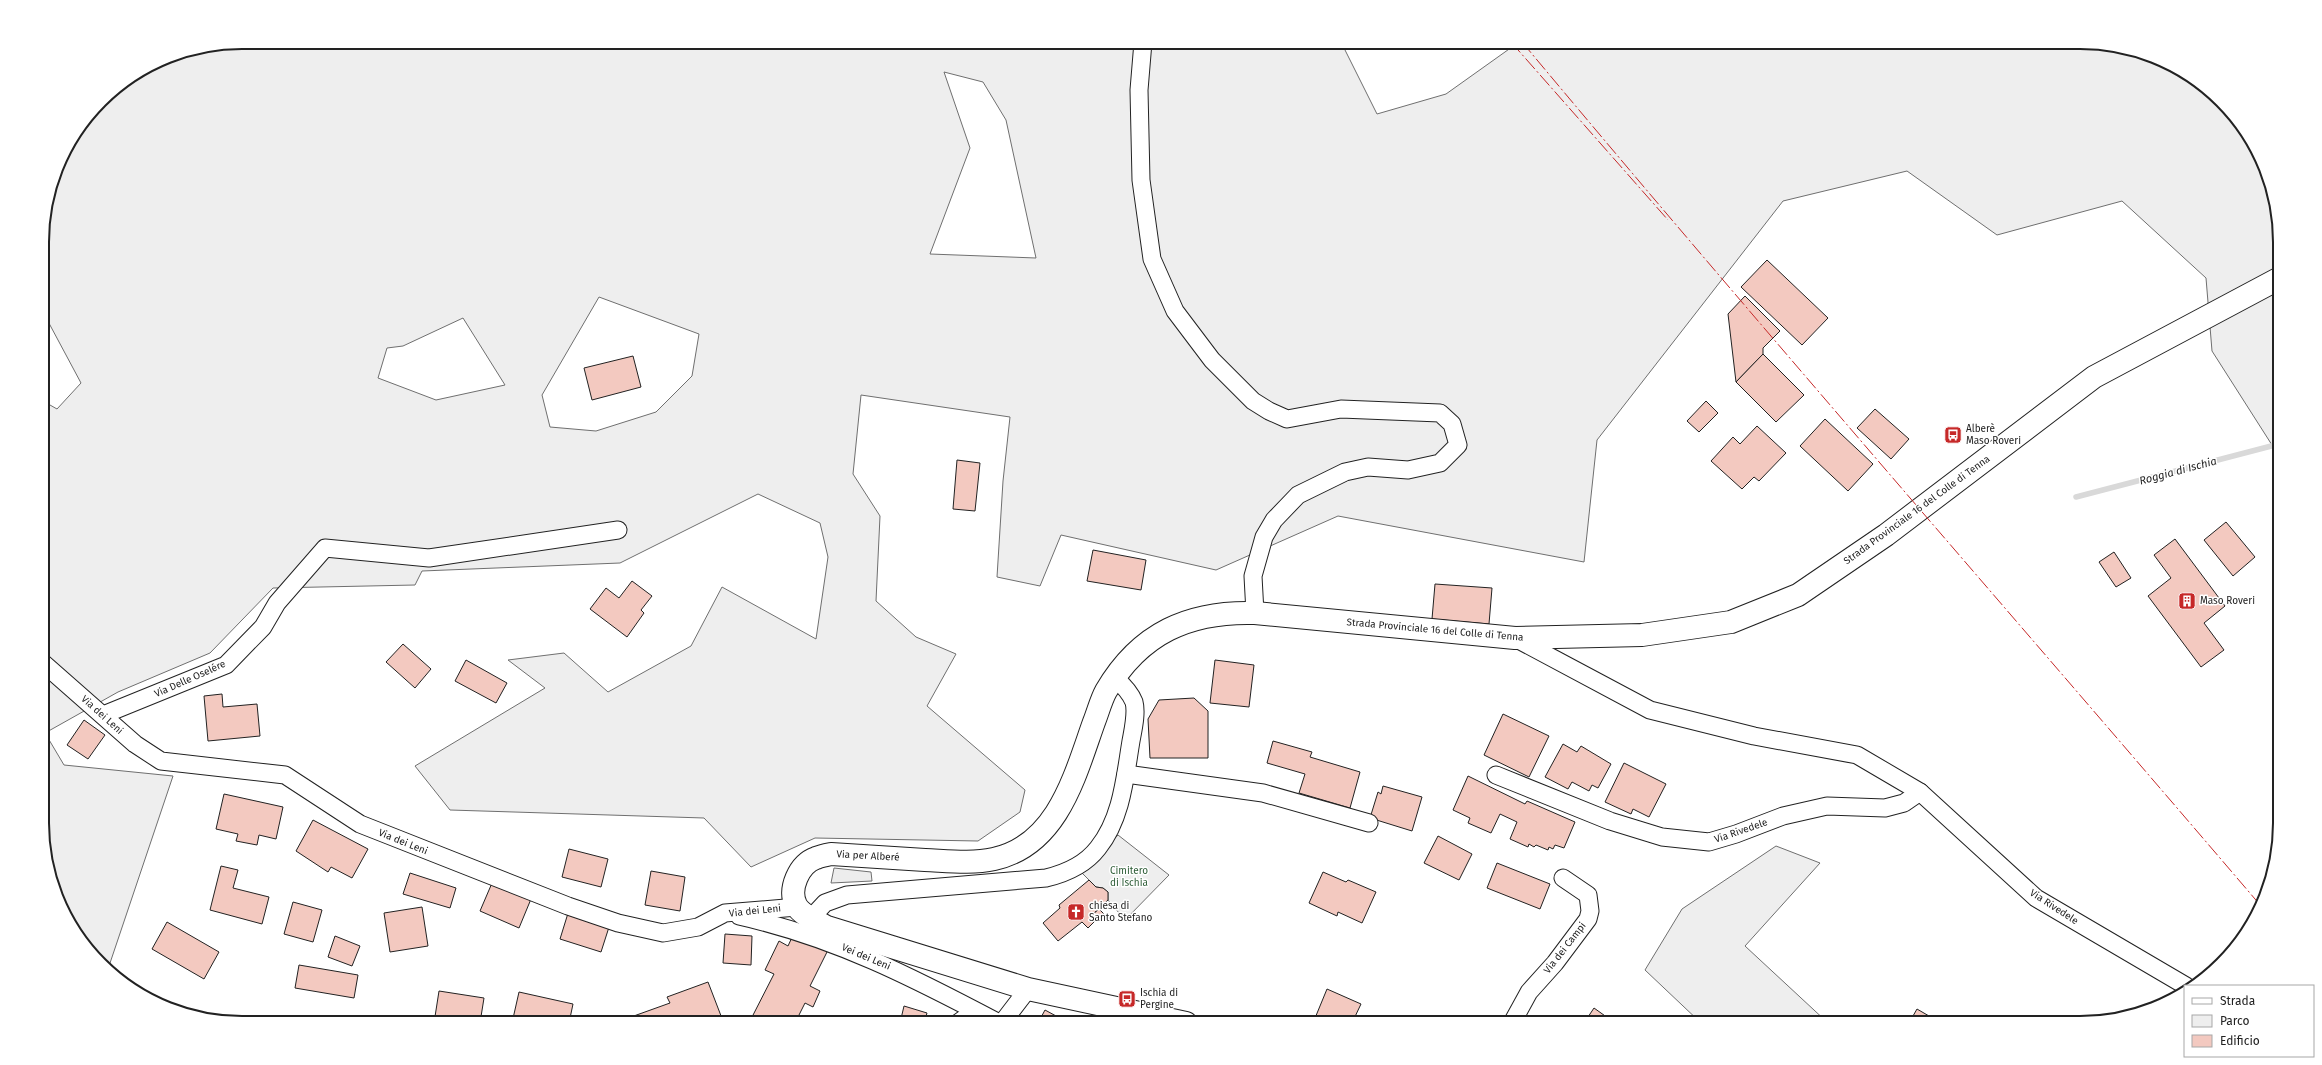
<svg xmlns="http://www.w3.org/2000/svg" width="2322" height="1065" font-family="'Fira Sans',sans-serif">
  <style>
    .green { fill: #eee; stroke: #6f6f6f; fill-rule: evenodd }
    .parking { fill: #ededed; stroke: #6f6f6f }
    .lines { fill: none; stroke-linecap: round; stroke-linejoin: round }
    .stream { stroke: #d9d9d9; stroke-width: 5.5 }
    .building { fill: #f3c9c0; stroke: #222 }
    .street-casing { stroke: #222; stroke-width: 19 }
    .secondary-casing { stroke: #222; stroke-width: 24 }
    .street { stroke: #fff; stroke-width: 17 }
    .secondary { stroke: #fff; stroke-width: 22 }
    .power { stroke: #c62828; stroke-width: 1; stroke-dasharray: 14 3 2 3; stroke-linecap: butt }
    .labels { text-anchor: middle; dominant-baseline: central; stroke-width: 3; stroke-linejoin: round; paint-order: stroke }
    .poi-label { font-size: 10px; fill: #222; stroke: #fff; text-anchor: start }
    .street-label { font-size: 10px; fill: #222; stroke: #fff }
    .park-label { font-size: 10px; fill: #2f5e38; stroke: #fff }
    .water-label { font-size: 11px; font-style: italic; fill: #222; stroke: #fff }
    .rim { fill: none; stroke: #222; stroke-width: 2 }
  </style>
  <rect width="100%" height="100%" fill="#fff"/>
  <!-- green -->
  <g class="green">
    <path d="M242,42H1341L1377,114L1446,94L1519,42H2080L2156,57L2202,84L2239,121L2265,166L2278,216L2279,456L2212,351L2206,278L2122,201L1997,235L1907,171L1783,201L1597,440L1584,562L1338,516L1216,570L1061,535L1040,586L997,577L1003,481L1010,417L861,395L853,474L880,516L876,601L916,637L956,654L927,706L1025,790L1020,812L978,841L815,838L751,867L704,818L450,810L415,766L545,688L508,660L564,653L608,692L691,646L722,587L816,639L828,557L820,523L758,494L620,563L422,571L415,585L273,588L210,653L118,692L45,733L64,765L173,776L108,969L83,944L57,899L44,849L43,401L57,409L81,383L43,312L42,229L63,154L110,92L166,57ZM944,72L983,82L1006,120L1036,258L930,254L970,148ZM599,297L699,334L692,376L656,412L596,431L550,427L542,395ZM463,318L505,385L436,400L378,378L387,348L403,346Z"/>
    <polygon points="1118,835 1169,875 1125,920 1108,900 1108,892 1103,888 1096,887 1082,873"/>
    <polygon points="1776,846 1820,863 1745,946 1828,1023 1701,1023 1645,970 1682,909"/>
  </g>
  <!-- parking -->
  <polygon class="parking" points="834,868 871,872 872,881 831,883"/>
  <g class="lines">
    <!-- stream -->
    <polyline class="stream" points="2076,497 2279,444"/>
  </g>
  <!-- building -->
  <g class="building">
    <polygon points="1767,260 1828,318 1802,345 1741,287"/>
    <polygon points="1745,296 1780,331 1763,348 1763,354 1736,382 1728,314"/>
    <polygon points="1763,354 1804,395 1776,422 1736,382"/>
    <polygon points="633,356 641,387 592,400 584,368"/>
    <polygon points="1706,401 1718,413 1699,432 1687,421"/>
    <polygon points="1875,409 1909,439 1891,459 1857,428"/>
    <polygon points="1825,419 1873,464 1848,491 1800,446"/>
    <polygon points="1757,426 1786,453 1759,481 1754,477 1742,489 1711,461 1733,437 1740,444"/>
    <polygon points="957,460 980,463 975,511 953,509"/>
    <polygon points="2226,522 2255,557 2233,576 2204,540"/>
    <polygon points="2175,539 2225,606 2204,623 2224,650 2201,667 2148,596 2171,578 2154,555"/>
    <polygon points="1093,550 1146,560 1141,590 1087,581"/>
    <polygon points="2114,552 2131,578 2116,587 2099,562"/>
    <polygon points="632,581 652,596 641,610 644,613 627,637 590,609 606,588 619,598"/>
    <polygon points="1435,584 1492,588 1489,624 1432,619"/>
    <polygon points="403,644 431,669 415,688 386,662"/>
    <polygon points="466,660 507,683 496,703 455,681"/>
    <polygon points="1215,660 1254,665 1249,707 1210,703"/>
    <polygon points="222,694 223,707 257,704 260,736 208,741 204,696"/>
    <polygon points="1194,698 1208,711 1208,758 1150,758 1148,719 1159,700"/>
    <polygon points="1503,714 1549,736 1529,777 1484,755"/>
    <polygon points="84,720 105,735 88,759 67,745"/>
    <polygon points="1273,741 1312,752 1310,757 1360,772 1350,808 1299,793 1305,774 1267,763"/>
    <polygon points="1563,744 1577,752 1581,746 1611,764 1598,788 1592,785 1589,791 1572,782 1568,789 1545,777"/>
    <polygon points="1624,763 1666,784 1649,817 1633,809 1631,814 1605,802"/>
    <polygon points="1468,776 1525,804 1527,801 1575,822 1564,848 1555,845 1553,849 1549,847 1548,850 1536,845 1534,847 1529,844 1528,847 1510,839 1517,822 1500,814 1491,833 1468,823 1470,818 1453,810"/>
    <polygon points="1383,786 1422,797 1412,831 1370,818 1378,792 1381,794"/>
    <polygon points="224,794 283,807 276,839 259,835 257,845 236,841 238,834 216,829"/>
    <polygon points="313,820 368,849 352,878 331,867 328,872 296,851"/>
    <polygon points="1438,836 1472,854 1459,880 1424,863"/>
    <polygon points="569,849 608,859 601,887 562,877"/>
    <polygon points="1497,863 1550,884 1540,909 1487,888"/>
    <polygon points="221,866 238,870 233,888 269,897 262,924 210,910"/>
    <polygon points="651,871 685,877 680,911 645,905"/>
    <polygon points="1323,872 1346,882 1348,880 1376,892 1362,923 1338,912 1337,916 1309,903"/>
    <polygon points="410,873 456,888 450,908 403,894"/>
    <polygon points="1089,880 1096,887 1103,888 1108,892 1108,900 1092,915 1097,919 1088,928 1082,922 1058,941 1043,923 1060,908 1059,905"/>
    <polygon points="492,883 531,899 519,928 480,911"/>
    <polygon points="293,902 322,910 313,942 284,934"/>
    <polygon points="422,907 428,946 390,952 384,913"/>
    <polygon points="1099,909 1104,914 1098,920 1092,915"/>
    <polygon points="569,910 610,924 601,952 560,939"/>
    <polygon points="167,922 219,952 204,979 152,949"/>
    <polygon points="794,933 828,950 810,986 820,991 813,1007 805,1003 795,1023 754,1023 750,1021 774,974 765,970 779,941 788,946"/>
    <polygon points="725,934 752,936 751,965 723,963"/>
    <polygon points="335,936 360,946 352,966 328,957"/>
    <polygon points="299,965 358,975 354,998 295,988"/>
    <polygon points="708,982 723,1021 718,1023 628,1023 631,1017 670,1003 667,997"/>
    <polygon points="1327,989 1361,1004 1352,1023 1313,1023"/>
    <polygon points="439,991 484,998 480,1023 434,1023"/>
    <polygon points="519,992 573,1004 569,1023 512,1023"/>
    <polygon points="904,1006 927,1013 924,1023 900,1023"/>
    <polygon points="1594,1008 1615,1023 1584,1023"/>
    <polygon points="1917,1009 1941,1023 1909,1023"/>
    <polygon points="1045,1010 1069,1023 1038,1023"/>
  </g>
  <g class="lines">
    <defs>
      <g id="street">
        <polyline points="1143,42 1139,90 1141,180 1152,259 1175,311 1212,360 1253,401 1269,411 1287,419 1341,409 1440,413 1452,424 1458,445 1440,463 1408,470 1368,467 1345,472 1298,495 1274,520 1264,537 1253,576 1255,613"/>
        <polyline points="1515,638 1650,710 1754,736 1857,755 1920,792 2036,898 2186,986"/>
        <polyline points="43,663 135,744 161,761 285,775 360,824 568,906 618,923 663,933 698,927 725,913 797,907"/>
        <polyline points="103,715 226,665 263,627 277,603 325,548 429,558 618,530"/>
        <polyline points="1126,774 1263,793 1369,823"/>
        <polyline points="1496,775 1610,821 1662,837 1709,842 1736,834 1783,816 1827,806 1885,808 1904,803 1920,792"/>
        <path d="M739,916C834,937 914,978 999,1023"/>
        <path d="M811,918L825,903L847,895L1046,878C1067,873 1085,865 1098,848C1122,818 1125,777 1131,741C1133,730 1137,713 1134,702C1130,692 1123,685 1115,678"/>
        <polyline points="958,1023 965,1018 987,1022"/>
        <polyline points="1002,1023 1028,989"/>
        <polyline points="1512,1023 1529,992 1555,963 1588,919 1590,911 1588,895 1563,878"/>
      </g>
      <path id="secondary" d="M1186,1023L1028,989L827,927C818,922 801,915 796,905C788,889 799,864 816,858C821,856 826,855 831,854C863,856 894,858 925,860C948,861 972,864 994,859C1058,845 1075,775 1094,722C1098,712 1101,700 1106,691C1140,633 1189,611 1255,613L1515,638L1642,635L1731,622L1798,595L1886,535L2094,377L2278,279"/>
    </defs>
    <!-- street casing -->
    <use href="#street" class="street-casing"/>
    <!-- secondary casing -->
    <use href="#secondary" class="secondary-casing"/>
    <!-- street -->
    <use href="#street" class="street"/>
    <!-- secondary -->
    <use href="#secondary" class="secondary"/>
    <!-- power -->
    <g class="power">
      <polyline points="1511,42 1668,220"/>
      <path d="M1522,42C1765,333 2015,618 2261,906"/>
    </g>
  </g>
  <!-- icons -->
  <defs>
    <symbol id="bus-square" viewBox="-11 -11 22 22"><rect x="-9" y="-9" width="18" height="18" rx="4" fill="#c62828" stroke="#fff"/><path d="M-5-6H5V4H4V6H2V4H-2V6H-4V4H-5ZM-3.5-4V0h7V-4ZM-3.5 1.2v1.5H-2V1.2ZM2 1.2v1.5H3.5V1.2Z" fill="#fff"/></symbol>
    <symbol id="building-square" viewBox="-11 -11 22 22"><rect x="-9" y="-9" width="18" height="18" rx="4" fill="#c62828" stroke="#fff"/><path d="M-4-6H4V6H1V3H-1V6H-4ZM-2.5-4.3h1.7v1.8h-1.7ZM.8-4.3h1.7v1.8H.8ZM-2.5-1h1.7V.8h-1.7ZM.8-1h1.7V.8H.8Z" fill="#fff"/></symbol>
    <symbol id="church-square" viewBox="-11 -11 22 22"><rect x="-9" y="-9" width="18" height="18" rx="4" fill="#c62828" stroke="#fff"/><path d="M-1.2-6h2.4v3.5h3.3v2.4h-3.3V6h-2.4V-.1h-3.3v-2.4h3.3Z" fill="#fff"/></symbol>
  </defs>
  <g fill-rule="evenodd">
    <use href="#bus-square" x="1943" y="425" width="20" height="20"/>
    <use href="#building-square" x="2177" y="591" width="20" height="20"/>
    <use href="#church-square" x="1066" y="902" width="20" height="20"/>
    <use href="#bus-square" x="1117" y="989" width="20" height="20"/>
  </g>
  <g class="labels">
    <!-- poi labels -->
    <g class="poi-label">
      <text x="1966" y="429">Alberè<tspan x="1966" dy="12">Maso Roveri</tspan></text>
      <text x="2200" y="601">Maso Roveri</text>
      <text x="1089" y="906">chiesa di<tspan x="1089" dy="12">Santo Stefano</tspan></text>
      <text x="1140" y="993">Ischia di<tspan x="1140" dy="12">Pergine</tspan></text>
    </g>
    <!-- street labels -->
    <g class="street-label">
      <text transform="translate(1917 510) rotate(-36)">Strada Provinciale 16 del Colle di Tenna</text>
      <text transform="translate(1435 630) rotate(5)">Strada Provinciale 16 del Colle di Tenna</text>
      <text transform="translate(190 679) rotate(-24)">Via Delle Oselére</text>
      <text transform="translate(102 715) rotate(42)">Via dei Leni</text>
      <text transform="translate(1741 831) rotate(-19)">Via Rivedele</text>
      <text transform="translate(403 842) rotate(22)">Via dei Leni</text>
      <text transform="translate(868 856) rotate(3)">Via per Alberé</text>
      <text transform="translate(2054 907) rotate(33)">Via Rivedele</text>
      <text transform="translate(755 911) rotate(-6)">Via dei Leni</text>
      <text transform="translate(1565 948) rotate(-52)">Via dei Campi</text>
      <text transform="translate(866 957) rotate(23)">Vei dei Leni</text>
    </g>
    <!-- park labels -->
    <g class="park-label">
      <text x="1129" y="871">Cimitero<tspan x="1129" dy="12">di Ischia</tspan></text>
    </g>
    <!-- water labels -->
    <g class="water-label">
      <text transform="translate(2178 471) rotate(-15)">Roggia di Ischia</text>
    </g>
  </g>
  <!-- crop -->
  <path d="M0 0H2322V1065H0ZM242 49H2080A193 193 0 0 1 2273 242V823A193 193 0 0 1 2080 1016H242A193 193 0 0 1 49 823V242A193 193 0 0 1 242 49Z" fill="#fff" fill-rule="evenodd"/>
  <path class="rim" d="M242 49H2080A193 193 0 0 1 2273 242V823A193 193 0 0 1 2080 1016H242A193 193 0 0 1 49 823V242A193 193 0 0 1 242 49Z"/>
  <!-- legend -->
  <rect x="2184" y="985" width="130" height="72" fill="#ffffff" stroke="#a7a7a7"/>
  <rect x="2192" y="998" width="20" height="6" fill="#ffffff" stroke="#a7a7a7"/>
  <text x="2220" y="1005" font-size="12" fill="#222222">Strada</text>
  <rect x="2192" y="1015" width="20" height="12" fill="#eeeeee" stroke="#a7a7a7"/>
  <text x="2220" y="1025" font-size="12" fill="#222222">Parco</text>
  <rect x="2192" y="1035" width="20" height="12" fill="#f3c9c0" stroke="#a7a7a7"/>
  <text x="2220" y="1045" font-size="12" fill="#222222">Edificio</text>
</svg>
